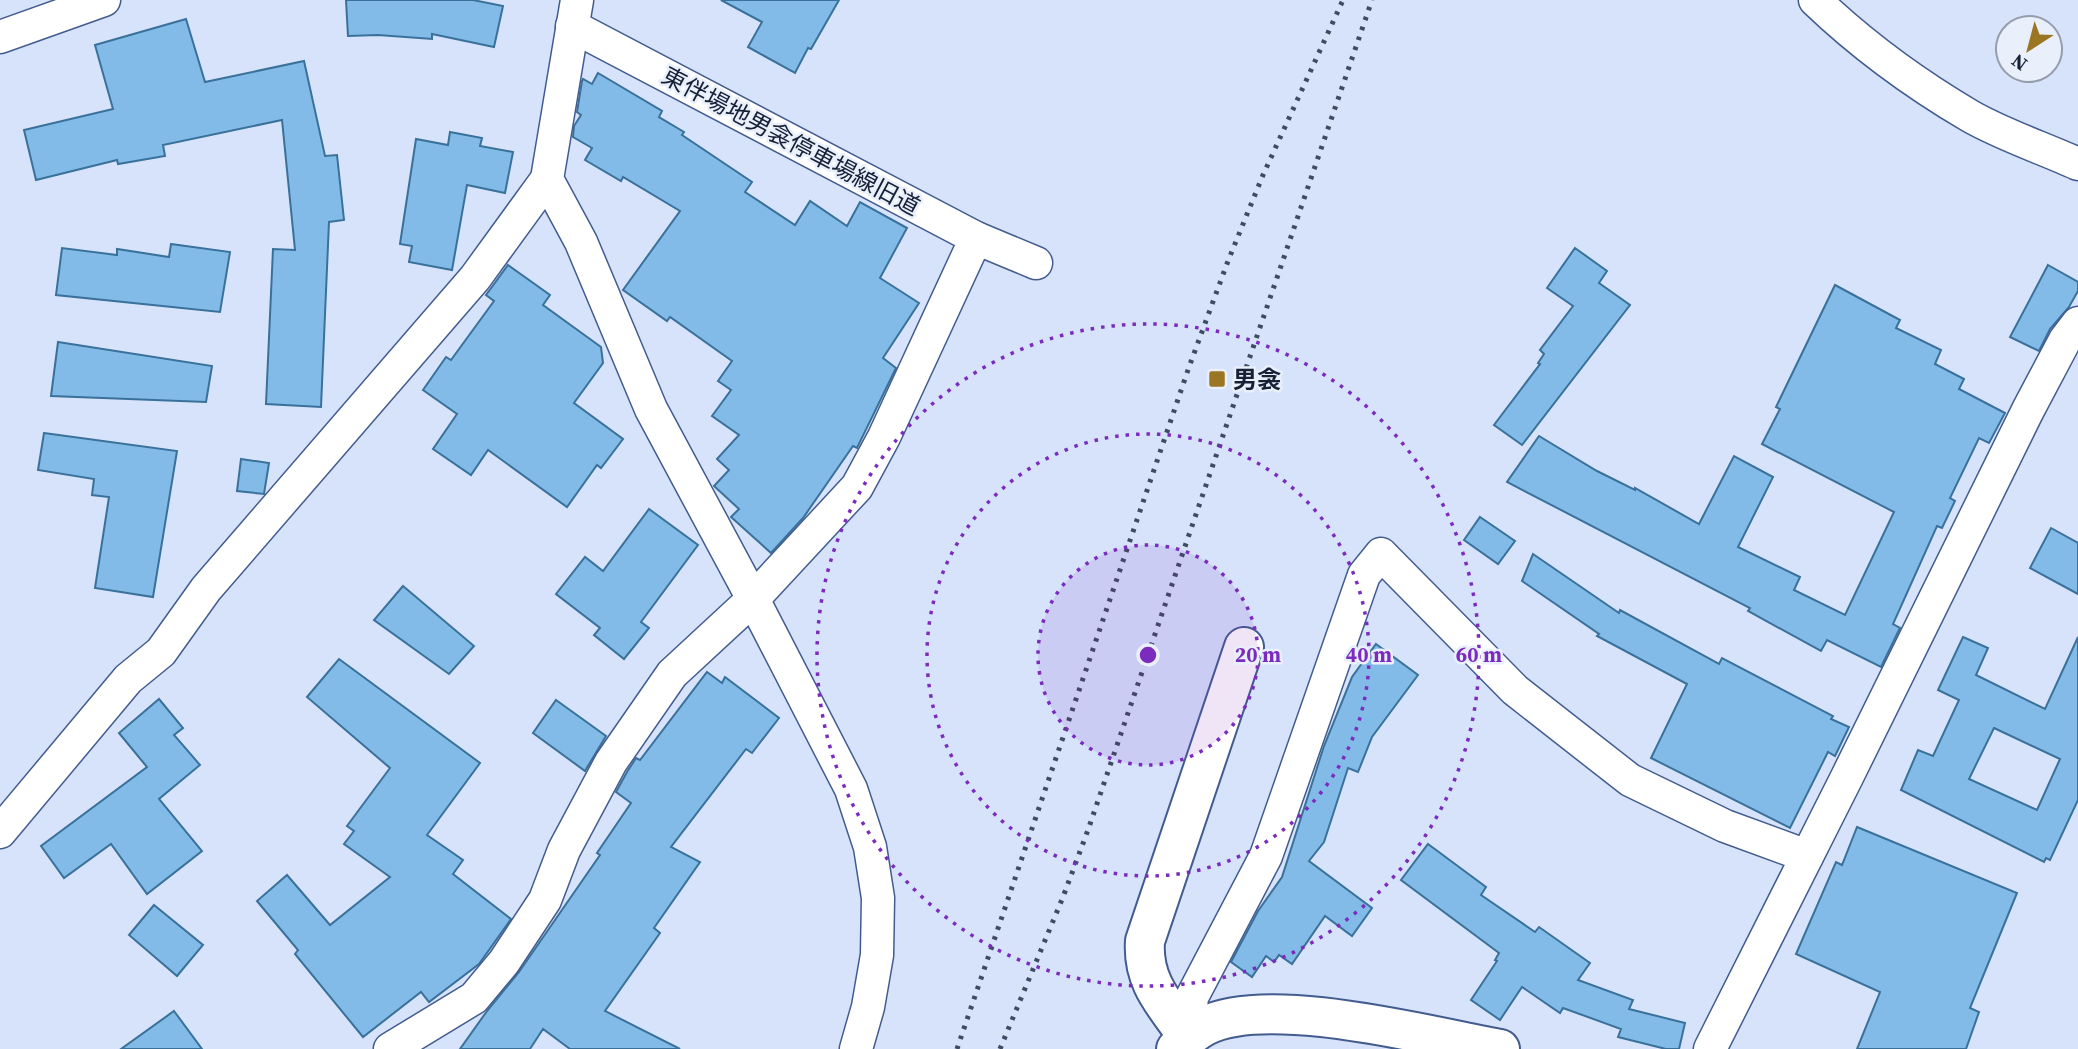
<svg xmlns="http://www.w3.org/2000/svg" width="2078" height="1049" font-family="'Source Serif 4','Noto Sans JP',serif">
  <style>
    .building { fill: #83bbe8; stroke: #3a719a; stroke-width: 2; fill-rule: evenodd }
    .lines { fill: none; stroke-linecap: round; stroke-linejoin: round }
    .minor-casing { stroke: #435c8f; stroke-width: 35 }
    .tertiary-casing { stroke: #435c8f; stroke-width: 42 }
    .minor { stroke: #fff; stroke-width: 32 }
    .tertiary { stroke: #fff; stroke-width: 38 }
    .rail { stroke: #3f4b60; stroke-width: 5; stroke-dasharray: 3.5 7; stroke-linecap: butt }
    .ring { fill: none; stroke: #7b2cbf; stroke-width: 3.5; stroke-dasharray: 3.5 7 }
    .poi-dot { fill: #9b7622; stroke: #e9f0fc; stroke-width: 2.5 }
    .labels { text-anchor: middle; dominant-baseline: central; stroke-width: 5; stroke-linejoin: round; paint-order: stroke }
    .street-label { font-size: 24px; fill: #162136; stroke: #e9f0fc }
    .poi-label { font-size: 24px; font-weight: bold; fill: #162136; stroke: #e9f0fc; text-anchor: start }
    .centre { fill: #7b2cbf; stroke: #e9f0fc; stroke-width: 3.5 }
    .ring-label { font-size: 21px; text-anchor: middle; font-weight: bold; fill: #7b2cbf; stroke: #e9f0fc; stroke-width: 5; stroke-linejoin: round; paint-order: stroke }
  </style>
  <rect width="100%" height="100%" fill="#d6e3fb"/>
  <!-- building -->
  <g class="building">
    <polygon points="346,0 473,0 503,6 494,47 432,34 432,39 378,35 348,36"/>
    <polygon points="721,0 839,0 811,49 808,48 795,73 748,47 762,22"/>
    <polygon points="186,19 205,82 304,61 325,156 337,155 344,220 329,222 321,407 266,404 273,249 295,250 282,120 163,145 165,156 118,164 117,160 36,180 24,130 113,109 95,45"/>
    <polygon points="598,73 662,111 659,117 684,132 682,135 752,182 745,192 795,225 810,201 847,226 860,202 907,228 880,278 919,303 883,358 896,368 857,448 853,446 803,518 771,553 731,517 739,509 714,486 729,470 717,459 739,435 712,416 731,390 718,381 732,361 670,317 667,321 623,290 680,211 623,177 621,181 585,160 592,148 573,137 574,126 581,115 577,112 582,81 583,79 592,84"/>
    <polygon points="450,132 482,138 480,146 513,152 505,193 467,185 452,270 409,262 412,246 400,244 416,139 448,145"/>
    <polygon points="171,244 230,252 220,312 56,295 62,248 117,255 117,249 169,257"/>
    <polygon points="1575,248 1607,271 1599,283 1630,305 1522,445 1494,425 1540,364 1538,363 1544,354 1540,350 1573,306 1547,288"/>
    <polygon points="508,265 550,295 543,305 601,347 603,363 574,403 623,439 601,468 597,465 567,507 488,450 471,475 433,449 457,414 423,390 446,357 451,360 494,301 486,295"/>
    <polygon points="2048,265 2078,282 2078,291 2069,307 2050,329 2039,351 2010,337"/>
    <polygon points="1835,285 1900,320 1896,328 1941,350 1935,364 1964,379 1959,389 2005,413 1989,443 1979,438 1950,498 1955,501 1942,528 1937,526 1893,624 1900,628 1881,667 1827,640 1821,651 1748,611 1750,608 1507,482 1539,436 1597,471 1635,490 1635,488 1699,524 1734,456 1773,477 1738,547 1800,577 1794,590 1845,615 1894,512 1762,444 1780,409 1776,407"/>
    <polygon points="58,342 212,366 206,402 51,396"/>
    <polygon points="44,433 177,451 153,597 95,588 109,497 92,495 94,479 38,470"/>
    <polygon points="241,459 269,463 264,494 237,491"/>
    <polygon points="649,509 698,545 641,622 649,628 624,659 594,635 600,628 556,594 585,557 603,571"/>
    <polygon points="1480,517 1515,541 1498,564 1464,540"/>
    <polygon points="2051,528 2078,543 2078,594 2030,568"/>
    <polygon points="1533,554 1619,613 1620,610 1719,664 1722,658 1833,716 1831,719 1849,727 1835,756 1828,752 1790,828 1651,758 1687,684 1597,636 1599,634 1522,581"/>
    <polygon points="403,586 474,646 449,674 374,620"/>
    <path d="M1963,637L1988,648L1976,675L2045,709L2078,637V800L2050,860L2046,858L2044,862L1901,790L1918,750L1933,756L1959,700L1938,690ZM1994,728L2060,759L2037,810L1969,779Z"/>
    <polygon points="1376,644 1418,675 1372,737 1358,772 1348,768 1324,842 1309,861 1372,908 1352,936 1325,916 1292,964 1279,955 1274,962 1266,956 1252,977 1231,962 1258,911 1282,877 1324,746 1352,677"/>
    <polygon points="339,659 480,763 427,835 463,860 453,874 511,919 479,964 429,1002 421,992 363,1037 295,954 298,950 257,901 287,875 330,925 390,877 344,844 354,831 347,826 390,768 307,697"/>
    <polygon points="707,672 722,683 725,677 779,718 752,753 746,749 671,847 700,862 654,928 660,933 605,1011 680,1049 570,1049 543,1029 530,1049 460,1049 487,1011 519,972 600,855 597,853 631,803 616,792 627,772 636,758 640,760"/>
    <polygon points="159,699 183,728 174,735 200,765 159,799 202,851 147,894 111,844 64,878 41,846 147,767 119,733"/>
    <polygon points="556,700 606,736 585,771 533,733"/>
    <polygon points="1857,827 2017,893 1970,1008 1979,1012 1966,1049 1857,1049 1880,992 1796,954 1836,862 1842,865"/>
    <polygon points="1428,844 1486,887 1481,895 1535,932 1539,927 1590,963 1578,980 1633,1000 1629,1009 1685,1023 1679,1049 1666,1049 1618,1037 1621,1029 1563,1008 1560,1013 1522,987 1500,1020 1471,1000 1497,961 1495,960 1499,953 1401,880"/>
    <polygon points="154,905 203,945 177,976 129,935"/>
    <polygon points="174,1011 202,1049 121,1049"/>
  </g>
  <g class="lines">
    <defs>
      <g id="minor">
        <polyline points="577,0 547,179 581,242 651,409 753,599 851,789 870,847 878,898 877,955 868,1007 856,1049"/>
        <path d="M1815,0C1862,45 1914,83 1970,116C2003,135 2043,148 2078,164"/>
        <polyline points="572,26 976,238 1036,263"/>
        <polyline points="0,37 104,0"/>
        <polyline points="0,832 128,679 161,652 206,589 475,278 547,179"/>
        <polyline points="1188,1037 1192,997 1266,856 1364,575 1381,554 1515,690 1630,780 1725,826 1807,856"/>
        <polyline points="390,1049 474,998 504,962 545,900 564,850 611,762 672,674 753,599 857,487 884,437 976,238"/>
        <polyline points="1710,1049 1847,777 2028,410 2065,340 2078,323"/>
      </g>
      <g id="tertiary">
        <path d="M1188,1037C1166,1005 1142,983 1145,941L1244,647"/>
        <path d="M1176,1049C1185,1040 1194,1032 1205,1026C1268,994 1429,1036 1500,1049"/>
      </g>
    </defs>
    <!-- minor casing -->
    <use href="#minor" class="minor-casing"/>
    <!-- tertiary casing -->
    <use href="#tertiary" class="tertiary-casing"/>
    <!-- minor -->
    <use href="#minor" class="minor"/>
    <!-- tertiary -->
    <use href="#tertiary" class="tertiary"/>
    <!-- rail -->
    <g class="rail">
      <polyline points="957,1049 1189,367 1228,261 1263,175 1343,0"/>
      <polyline points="1000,1049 1063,897 1088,830 1372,0"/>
    </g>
  </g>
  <!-- distance rings -->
  <circle cx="1148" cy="655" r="110" fill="#7b2cbf" fill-opacity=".12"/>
  <g class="ring">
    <circle cx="1148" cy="655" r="110"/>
    <circle cx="1148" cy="655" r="221"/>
    <circle cx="1148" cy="655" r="331"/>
  </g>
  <!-- markers -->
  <rect class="poi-dot" x="1208" y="370" width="18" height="18" rx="3.5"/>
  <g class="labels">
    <!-- street labels -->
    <g class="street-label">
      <text transform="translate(791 141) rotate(28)">東伴場地男衾停車場線旧道</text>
    </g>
    <!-- poi labels -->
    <g class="poi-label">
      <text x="1233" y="379">男衾</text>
    </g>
  </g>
  <circle cx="1148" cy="655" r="10" class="centre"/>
  <g class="ring-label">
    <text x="1258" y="662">20 m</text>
    <text x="1369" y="662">40 m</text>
    <text x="1479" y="662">60 m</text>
  </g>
  <!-- north arrow -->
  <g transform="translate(2029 49) rotate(216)"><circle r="33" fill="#e9f0fc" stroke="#959dad" stroke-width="2"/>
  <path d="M0-5L12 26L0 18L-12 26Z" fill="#9b7622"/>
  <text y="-10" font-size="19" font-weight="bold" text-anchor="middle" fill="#162136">N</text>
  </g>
</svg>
